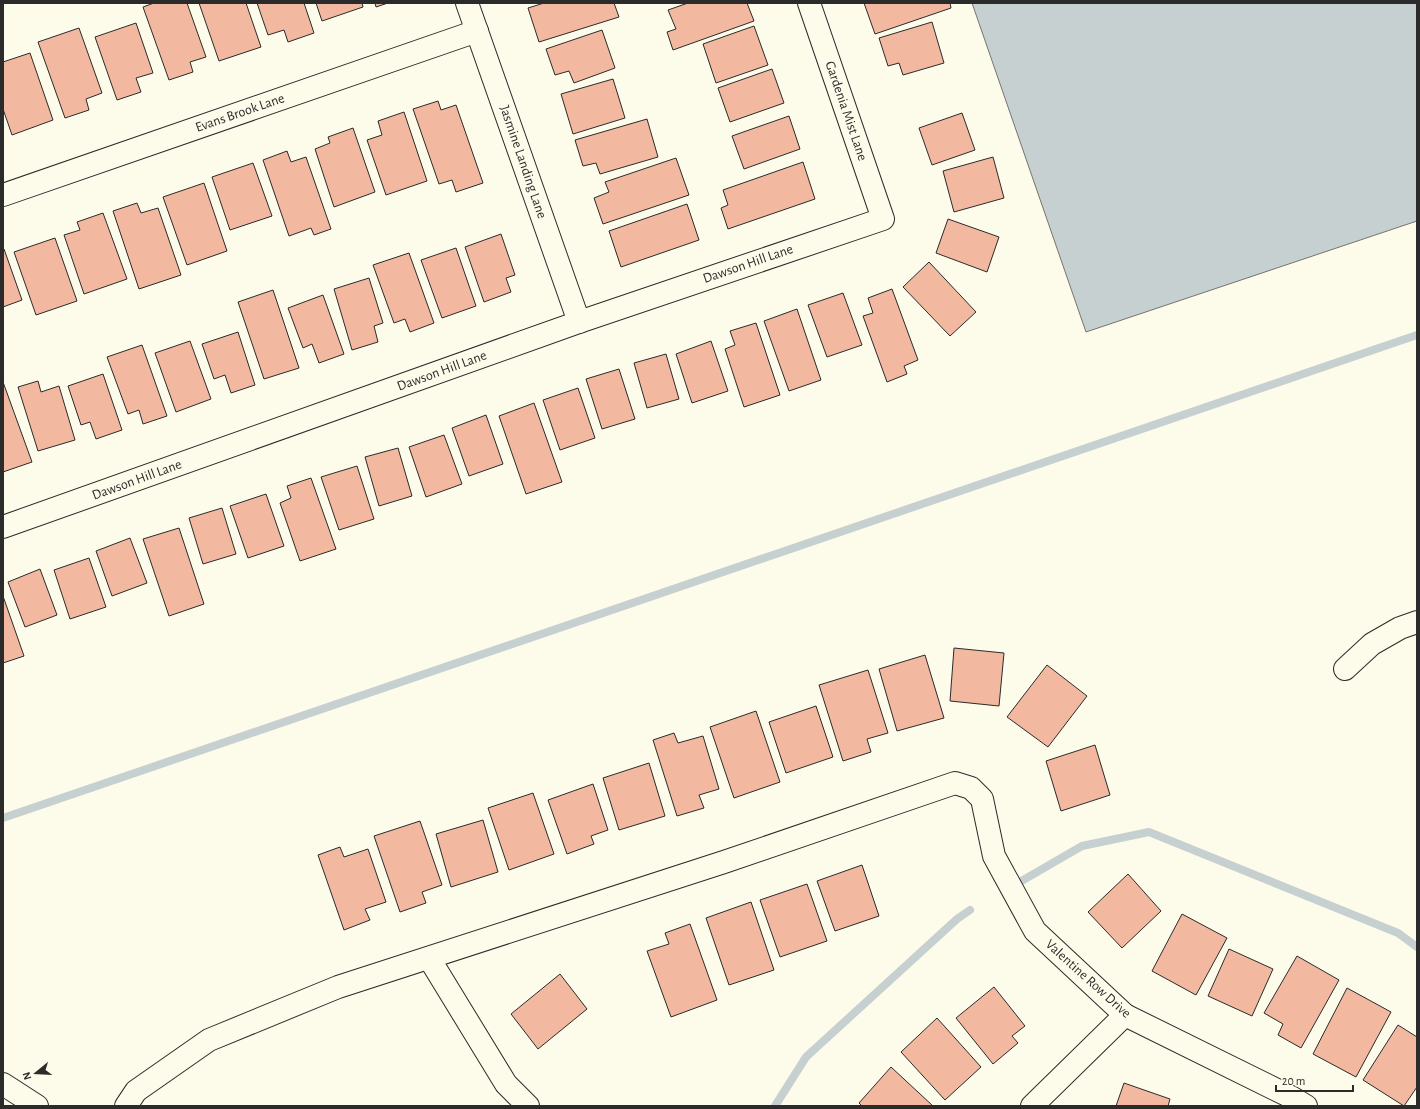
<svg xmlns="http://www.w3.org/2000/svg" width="1420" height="1109" font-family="'Alegreya Sans',sans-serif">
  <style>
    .water { fill: #c7d0d0; stroke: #74746e }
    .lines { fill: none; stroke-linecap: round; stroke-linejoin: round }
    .stream { stroke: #c7d0d0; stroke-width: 8 }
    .building { fill: #f2b8a0; stroke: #2b2b2b }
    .minor-casing { stroke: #2b2b2b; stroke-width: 24 }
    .tertiary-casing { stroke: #2b2b2b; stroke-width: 24 }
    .minor { stroke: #fdfbea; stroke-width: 22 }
    .tertiary { stroke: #fdfbea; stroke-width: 22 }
    .labels { text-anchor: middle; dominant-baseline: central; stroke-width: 3; stroke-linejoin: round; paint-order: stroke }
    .street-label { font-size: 14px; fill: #2b2b2b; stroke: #fdfbea }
  </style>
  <rect width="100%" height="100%" fill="#fdfbea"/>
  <!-- water -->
  <polygon class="water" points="972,3 1417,3 1417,221 1086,332"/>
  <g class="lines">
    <!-- stream -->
    <g class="stream">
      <polyline points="3,818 1417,335"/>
      <polyline points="1018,883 1082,846 1149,832 1398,933 1417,947"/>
      <polyline points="775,1106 806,1057 957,919 970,910"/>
    </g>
  </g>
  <!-- building -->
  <g class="building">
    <polygon points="154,3 187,3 206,57 190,62 193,72 169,80 143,7"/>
    <polygon points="199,3 246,3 261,47 219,61"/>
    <polygon points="257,3 304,3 314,33 288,42 284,30 268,35"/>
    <polygon points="316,3 362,3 363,7 322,21"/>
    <polygon points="375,3 388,3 376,7"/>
    <polygon points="544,3 614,3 619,17 539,42 528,8"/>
    <polygon points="688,3 747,3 754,21 673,50 667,32 676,29 668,10"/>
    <polygon points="864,3 950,3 951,8 875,34"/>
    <polygon points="932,22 944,63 903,75 899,63 888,66 879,38"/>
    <polygon points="136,23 153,73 136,78 141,92 117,100 95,37"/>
    <polygon points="754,26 768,65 716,83 703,44"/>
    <polygon points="79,28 102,93 86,99 89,110 65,118 38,42"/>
    <polygon points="602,30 615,68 574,83 569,71 555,75 546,49"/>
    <polygon points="30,53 53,120 12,135 3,109 3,62"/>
    <polygon points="772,69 784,103 730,122 718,88"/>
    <polygon points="613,79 625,118 573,134 561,94"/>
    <polygon points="438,101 441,110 456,105 483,183 456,192 452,180 439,184 413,109"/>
    <polygon points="404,112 427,181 386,195 367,140 382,135 378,121"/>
    <polygon points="962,113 975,150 932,165 919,128"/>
    <polygon points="789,116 800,149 744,169 732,136"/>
    <polygon points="647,119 658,157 600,174 596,163 583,166 575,140"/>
    <polygon points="353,128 375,192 334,207 315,149 330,143 328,137"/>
    <polygon points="287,151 291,162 306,157 331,229 314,235 311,228 289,236 263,160"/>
    <polygon points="993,157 1004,198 954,212 943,171"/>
    <polygon points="676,158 689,195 603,224 594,198 609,192 605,182"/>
    <polygon points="803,162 815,199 728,229 721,208 728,205 723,190"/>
    <polygon points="253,163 272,216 230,230 212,177"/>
    <polygon points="204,183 227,251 187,265 163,197"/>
    <polygon points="137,203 141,213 158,208 181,275 139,289 113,211"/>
    <polygon points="687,204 699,240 621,267 609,231"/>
    <polygon points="103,213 127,279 84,294 64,235 80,230 77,222"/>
    <polygon points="948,219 999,237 987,272 936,253"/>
    <polygon points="501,234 515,275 506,278 511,292 484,302 465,247"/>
    <polygon points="55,238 77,301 36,315 14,252"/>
    <polygon points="456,248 476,306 442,318 421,260"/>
    <polygon points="4,249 22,300 3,307 3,250"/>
    <polygon points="409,253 434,323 410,332 405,319 394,323 373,265"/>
    <polygon points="929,262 976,312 950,336 903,287"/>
    <polygon points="369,278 383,323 374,326 378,342 352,350 334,289"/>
    <polygon points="892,289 918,360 904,366 907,374 887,382 863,316 873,313 868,298"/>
    <polygon points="273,290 299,368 264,379 238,302"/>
    <polygon points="843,293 862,345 827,357 808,305"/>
    <polygon points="323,295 344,354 319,363 312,344 303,348 288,308"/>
    <polygon points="797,309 821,380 789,391 764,321"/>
    <polygon points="756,323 780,395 744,407 725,349 735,345 730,331"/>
    <polygon points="238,332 255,385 231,393 225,375 214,379 202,344"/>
    <polygon points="190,341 211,399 176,412 155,353"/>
    <polygon points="711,341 728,391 692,403 676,354"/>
    <polygon points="142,345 167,416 143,424 139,410 128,414 107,357"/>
    <polygon points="666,354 679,399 647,408 634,363"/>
    <polygon points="619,369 635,419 602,429 586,379"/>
    <polygon points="103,374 122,430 96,439 90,422 81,425 68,386"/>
    <polygon points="38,381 41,392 59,386 75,440 38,451 18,387"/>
    <polygon points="3,382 32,462 3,472"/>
    <polygon points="578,388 595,438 560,450 543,400"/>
    <polygon points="534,403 562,482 526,494 499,416"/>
    <polygon points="486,415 503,464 469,476 452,428"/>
    <polygon points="444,435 462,484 426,497 409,447"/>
    <polygon points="398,448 412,496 379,506 365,457"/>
    <polygon points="357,466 374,519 339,530 321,477"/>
    <polygon points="311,478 336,549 300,561 280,503 291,498 287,486"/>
    <polygon points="266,494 284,546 248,558 230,506"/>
    <polygon points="222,508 236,554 203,564 189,518"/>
    <polygon points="179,528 204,604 169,616 143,539"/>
    <polygon points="130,538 147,583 112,596 96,551"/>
    <polygon points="89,558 106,607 70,619 54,570"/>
    <polygon points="40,569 57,615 25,627 8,582"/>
    <polygon points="3,596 24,656 3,663"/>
    <polygon points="954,648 1004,653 999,706 950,701"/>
    <polygon points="925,655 944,718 897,731 879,669"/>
    <polygon points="1047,665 1087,696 1048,747 1007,717"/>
    <polygon points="868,670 888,733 867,739 871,752 843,761 819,685"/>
    <polygon points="816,706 833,757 786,773 769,722"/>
    <polygon points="756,711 780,782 734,798 710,727"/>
    <polygon points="674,733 678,743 703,736 719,789 699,795 704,808 677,816 653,740"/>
    <polygon points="1095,745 1110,795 1061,811 1046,761"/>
    <polygon points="649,763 665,816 619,830 603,778"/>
    <polygon points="593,784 608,830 591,836 594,844 567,854 548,800"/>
    <polygon points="533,793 554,854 509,870 488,808"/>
    <polygon points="483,820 498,872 451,887 436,834"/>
    <polygon points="420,821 442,885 422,892 426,903 400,912 374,836"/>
    <polygon points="340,847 344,857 368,849 386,902 365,909 370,920 344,930 318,855"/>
    <polygon points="862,865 879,916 835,931 817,881"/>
    <polygon points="1128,874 1161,911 1122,948 1088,912"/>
    <polygon points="807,884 827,941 780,957 760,900"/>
    <polygon points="751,902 774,970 729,985 706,918"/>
    <polygon points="1182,914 1227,938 1196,995 1152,971"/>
    <polygon points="690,924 717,1000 671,1017 647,951 669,944 665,933"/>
    <polygon points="1229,949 1273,969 1252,1016 1208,996"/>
    <polygon points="1297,956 1339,980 1301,1048 1278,1035 1283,1024 1264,1013"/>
    <polygon points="560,974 587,1009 538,1049 511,1014"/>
    <polygon points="994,987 1025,1026 1012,1036 1018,1043 993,1064 956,1018"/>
    <polygon points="1347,988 1391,1012 1356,1077 1313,1054"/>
    <polygon points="937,1018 981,1067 945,1100 901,1052"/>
    <polygon points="1398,1025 1417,1037 1417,1087 1404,1106 1363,1080"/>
    <polygon points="891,1067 933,1106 862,1106 859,1103"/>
    <polygon points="1124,1083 1170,1099 1168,1106 1116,1106"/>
  </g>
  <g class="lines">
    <defs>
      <g id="minor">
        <polyline points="467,3 579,322"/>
        <polyline points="3,195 477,31"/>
        <polyline points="3,527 579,322 883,219 809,3"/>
        <polyline points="1345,669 1372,644 1400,628 1417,622"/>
        <polyline points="429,958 506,1084 528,1106"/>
        <polyline points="126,1106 136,1091 209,1040 338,987 724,862 955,783 971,788 982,799 994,856 1035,931 1125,1015 1291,1097 1306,1106"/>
        <polyline points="1032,1106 1125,1015"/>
      </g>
      <polyline id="tertiary" points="3,1084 37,1106"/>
    </defs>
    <!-- minor casing -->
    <use href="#minor" class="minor-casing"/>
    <!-- tertiary casing -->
    <use href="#tertiary" class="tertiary-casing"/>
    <!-- minor -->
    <use href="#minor" class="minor"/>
    <!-- tertiary -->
    <use href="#tertiary" class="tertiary"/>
  </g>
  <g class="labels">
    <!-- street labels -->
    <g class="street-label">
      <text transform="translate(846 111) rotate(71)">Gardenia Mist Lane</text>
      <text transform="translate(240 113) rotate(-19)">Evans Brook Lane</text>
      <text transform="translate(523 162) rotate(71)">Jasmine Landing Lane</text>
      <text transform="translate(748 264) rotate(-19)">Dawson Hill Lane</text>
      <text transform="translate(442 371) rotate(-20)">Dawson Hill Lane</text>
      <text transform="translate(137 480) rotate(-20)">Dawson Hill Lane</text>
      <text transform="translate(1088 979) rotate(42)">Valentine Row Drive</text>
    </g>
  </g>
  <!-- border -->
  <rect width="1420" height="1109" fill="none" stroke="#2b2b2b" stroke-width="8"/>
  <!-- north arrow -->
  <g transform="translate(36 1073) rotate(252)" stroke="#fdfbea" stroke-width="3" paint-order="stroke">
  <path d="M0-3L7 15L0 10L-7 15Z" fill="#2b2b2b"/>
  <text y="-6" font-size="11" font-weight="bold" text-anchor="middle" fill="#2b2b2b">N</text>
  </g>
  <!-- scale -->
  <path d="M1276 1085v6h77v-6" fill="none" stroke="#2b2b2b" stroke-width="2"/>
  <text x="1282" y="1085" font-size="12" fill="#2b2b2b" stroke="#fdfbea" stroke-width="3" paint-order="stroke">20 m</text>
</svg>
